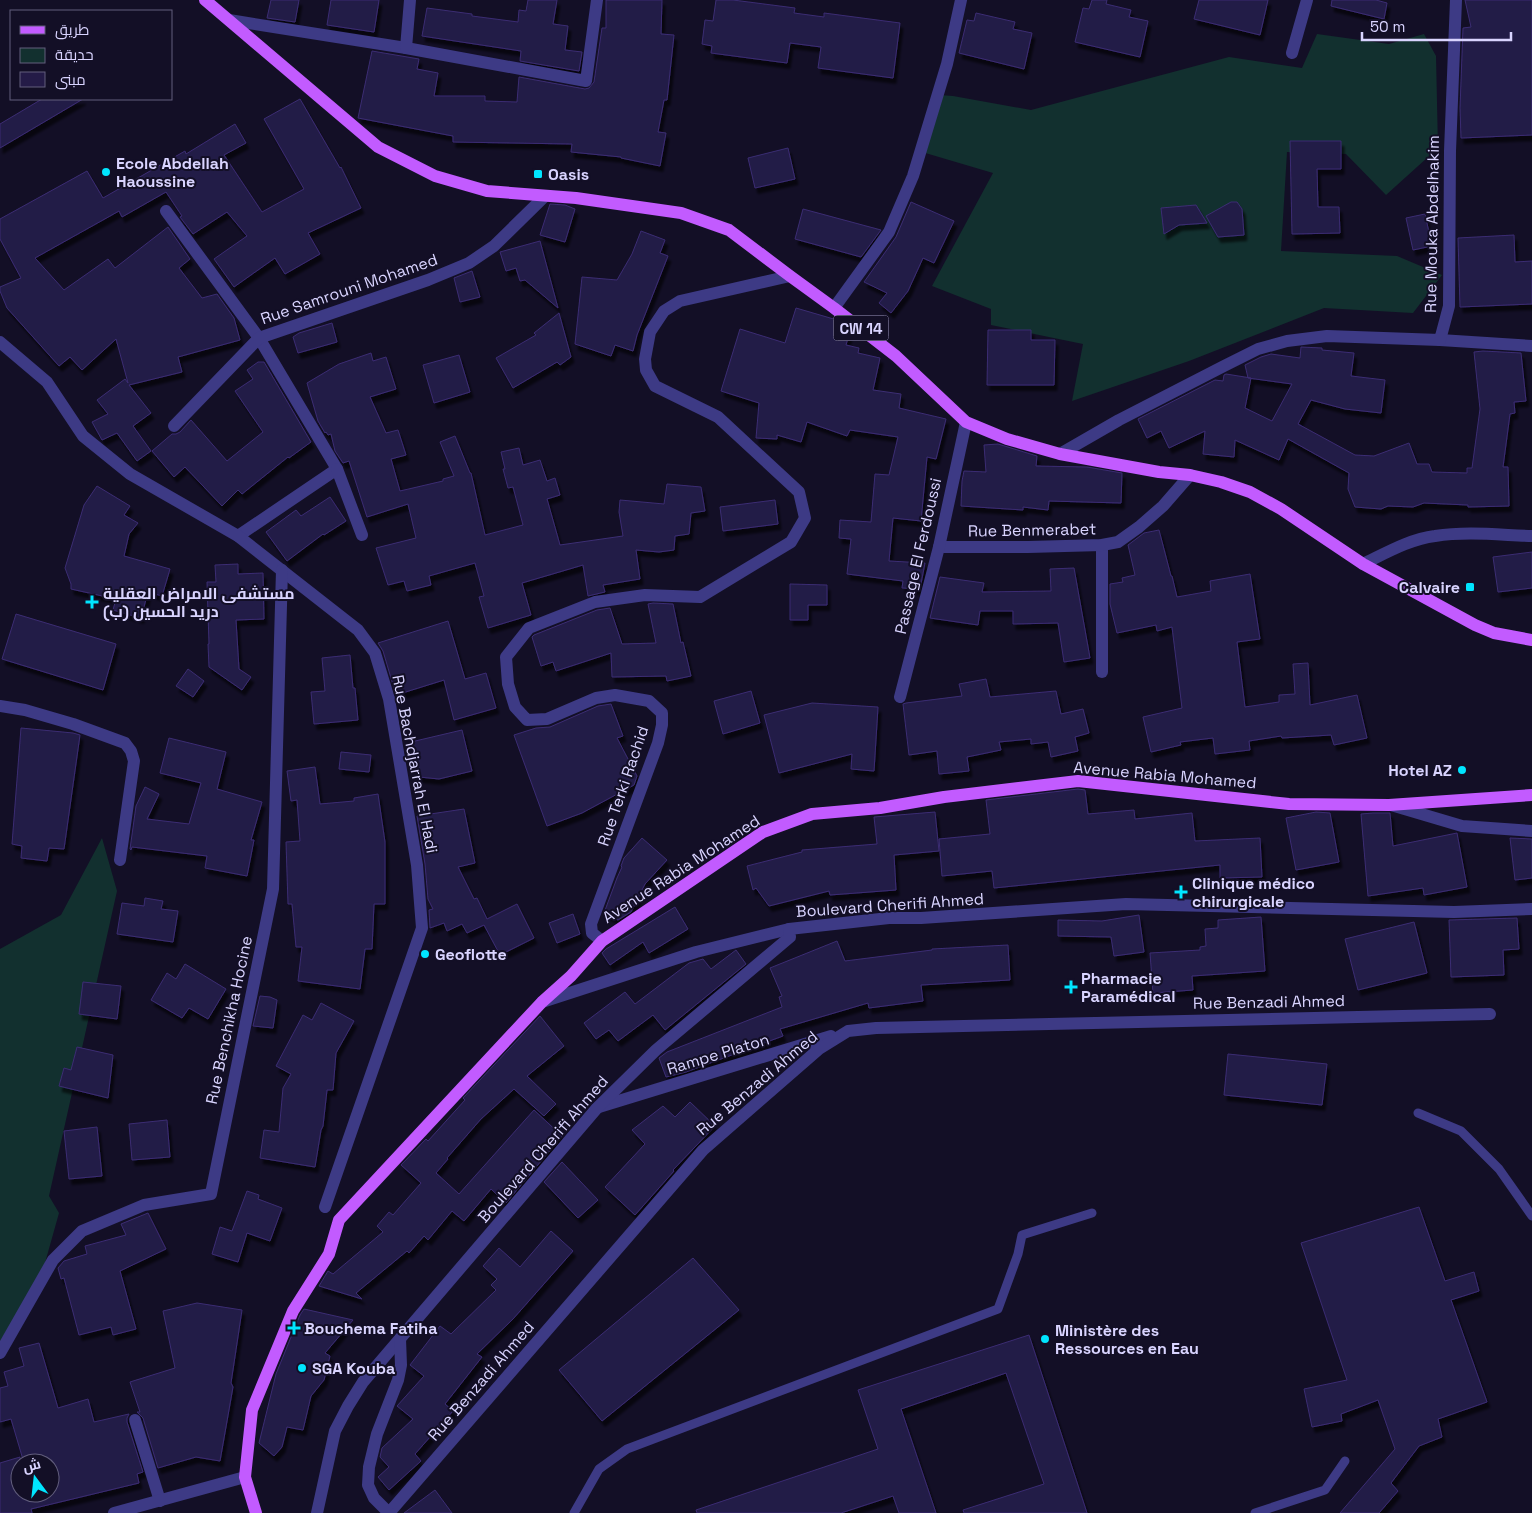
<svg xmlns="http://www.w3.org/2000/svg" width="1532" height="1513" font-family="'Space Grotesk',Cairo,sans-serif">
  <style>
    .green { fill: #12302f }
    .building { fill: #241b47; stroke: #3b2d73; filter: url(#shadow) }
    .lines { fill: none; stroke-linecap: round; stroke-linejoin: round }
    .lane { stroke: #3d3a85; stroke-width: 9 }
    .street { stroke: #3d3a85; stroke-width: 12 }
    .primary { stroke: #c25bff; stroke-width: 12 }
    .poi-dot { fill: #00e5ff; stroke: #130f26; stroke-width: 2 }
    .labels { text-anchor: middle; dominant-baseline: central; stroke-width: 4; stroke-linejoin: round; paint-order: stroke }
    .shield { fill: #130f26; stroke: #9e99be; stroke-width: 1 }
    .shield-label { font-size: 15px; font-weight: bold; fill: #d9d4ff }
    .poi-label { font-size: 16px; font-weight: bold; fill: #d9d4ff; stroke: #130f26; text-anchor: start }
    .street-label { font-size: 16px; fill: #d9d4ff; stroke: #130f26 }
  </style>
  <defs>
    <filter id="shadow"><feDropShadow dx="3" dy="5.5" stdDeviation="1" flood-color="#0009"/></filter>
  </defs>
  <rect width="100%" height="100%" fill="#130f26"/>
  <!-- green -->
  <g class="green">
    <polygon points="1317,34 1389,44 1424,34 1436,56 1438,148 1386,195 1346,154 1287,152 1281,251 1397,256 1442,275 1413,313 1324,308 1189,361 1072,401 1083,344 991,325 991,309 932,286 993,173 922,152 939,95 953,96 1031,110 1229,57 1302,68"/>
    <polygon points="102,838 117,891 49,1196 59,1213 36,1295 0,1349 0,949 61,915"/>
  </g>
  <!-- building -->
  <g class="building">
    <polygon points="271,0 299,0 295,22 267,18"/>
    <polygon points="331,0 379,0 374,32 327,25"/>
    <polygon points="528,0 557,0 553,24 568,26 565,50 582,52 579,71 520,61 521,51 422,36 427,8 472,14 472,16 518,22 519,10 526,11"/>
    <polygon points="606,0 662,0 661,34 674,35 667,100 664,100 658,132 666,133 660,166 621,158 621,157 571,152 572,144 453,142 453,136 358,118 372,51 419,59 417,69 438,73 434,96 485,96 485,101 517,102 519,77 585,89 589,88 594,82 602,28 606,28"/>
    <polygon points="716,0 733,0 795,8 794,13 824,17 824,13 900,23 893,78 818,68 821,47 790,43 787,63 711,53 712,46 702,44 705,20 713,21"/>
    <polygon points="1092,0 1107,0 1106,4 1131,10 1129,17 1148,21 1140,57 1075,42 1083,8 1089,9"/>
    <polygon points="1199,0 1268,0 1260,35 1194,19"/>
    <polygon points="1332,0 1376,0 1387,3 1384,19 1331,6"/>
    <polygon points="1465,0 1532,0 1532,135 1461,138 1460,108 1463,28 1471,27"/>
    <polygon points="976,13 1015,22 1013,29 1032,33 1024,69 959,53 967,20 974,21"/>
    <polygon points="42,99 83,99 0,148 0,124"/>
    <polygon points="300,99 340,168 341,167 361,208 308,233 320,254 285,274 275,258 234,287 214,259 247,236 227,212 193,234 180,217 182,216 166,192 122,217 119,211 35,258 64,290 108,259 115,268 168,227 190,259 179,268 202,298 217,294 234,318 240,340 178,357 182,372 129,385 151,413 133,426 151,451 137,461 117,433 102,440 92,422 108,414 97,400 125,379 128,383 116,339 82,370 70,357 59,366 7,308 0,291 0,287 21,278 0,239 0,219 87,171 103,198 185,151 186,154 235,124 246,143 224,155 262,212 304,189 264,119"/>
    <polygon points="1290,141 1341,141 1341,169 1317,169 1318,207 1339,207 1340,233 1292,234"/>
    <polygon points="788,148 795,179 755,188 748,158"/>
    <polygon points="911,202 954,221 934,263 923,258 908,291 891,313 879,303 887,293 864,282 896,237"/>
    <polygon points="1231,202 1237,202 1242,209 1244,235 1218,237 1206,216"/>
    <polygon points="550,204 565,205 575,209 565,242 540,235"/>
    <polygon points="1196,205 1207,223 1179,225 1164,234 1161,208"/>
    <polygon points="803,209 881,230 861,257 795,239"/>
    <polygon points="1425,214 1432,246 1413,250 1406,218"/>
    <polygon points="641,231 665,240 660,253 668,256 637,335 633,351 615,345 611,356 575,344 582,277 617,280 632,254"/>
    <polygon points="1514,235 1515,262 1532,261 1532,304 1460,307 1458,238"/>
    <polygon points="540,241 558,308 525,280 520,281 516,268 506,271 500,252"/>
    <polygon points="472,271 480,297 460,302 454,278"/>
    <polygon points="796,308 837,320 850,331 846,345 859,348 858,353 880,358 873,390 901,394 899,408 946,419 936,459 927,457 921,521 893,518 889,561 925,563 920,589 902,588 903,581 847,574 851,539 839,538 840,520 871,522 875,474 889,475 898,437 850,430 847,436 807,422 801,442 777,435 777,439 756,438 759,403 721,391 740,329 785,343"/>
    <polygon points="559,313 571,357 560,365 557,362 513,388 496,358 536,335 534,333"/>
    <polygon points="332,323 337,342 298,353 293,337 299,333"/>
    <polygon points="988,330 1031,330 1031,340 1055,340 1054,385 987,385"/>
    <polygon points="1301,347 1322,348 1322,350 1354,353 1351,376 1385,380 1381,413 1345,409 1311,400 1298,424 1355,455 1374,456 1409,443 1417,464 1429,464 1432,472 1467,473 1467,468 1472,468 1480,409 1474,352 1483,351 1521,353 1526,401 1514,402 1515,413 1510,414 1503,467 1508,467 1509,506 1468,507 1468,505 1424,503 1413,507 1388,506 1381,509 1355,507 1348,489 1349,473 1288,439 1279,460 1235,440 1234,457 1203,454 1205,431 1169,448 1161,431 1147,438 1138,419 1215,380 1223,381 1224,375 1226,374 1251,378 1245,408 1272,421 1292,384 1248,378 1245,365 1261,357 1271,354 1300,358"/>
    <polygon points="371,353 373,361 386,357 396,389 370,397 386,433 398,430 406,455 391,459 400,491 443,481 443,479 454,476 440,442 455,436 470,473 471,473 485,535 523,525 513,487 508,488 503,469 505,469 501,452 519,448 523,465 540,460 547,481 555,478 560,495 547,499 560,545 623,536 619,512 620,500 664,504 667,484 701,487 705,511 691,513 689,534 675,536 674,550 659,552 636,550 640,579 603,585 605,592 588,596 583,565 522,583 531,615 488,628 479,597 484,596 475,563 429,576 431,585 407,591 404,581 388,585 376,548 416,538 408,504 367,517 349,461 343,463 335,451 331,434 328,435 326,432 325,433 318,421 307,383 339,364"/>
    <polygon points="459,355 470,392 434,403 423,365"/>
    <polygon points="258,362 264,362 311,442 289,458 288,457 242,494 238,490 222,506 185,467 174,477 152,451 172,434 176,434 180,432 191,420 227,461 263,432 235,391 253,379 247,370"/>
    <polygon points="998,444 1037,456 1036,466 1087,467 1122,473 1121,503 1049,501 1048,510 1023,507 1023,510 961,506 962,481 964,471 986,472 984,445"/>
    <polygon points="97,486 130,506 124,515 138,523 129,534 124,556 170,569 162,596 148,592 141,618 113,610 116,599 71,589 71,584 65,568 84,505"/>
    <polygon points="330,497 346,521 324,535 323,534 287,561 266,532 296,510 301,516"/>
    <polygon points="775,500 778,524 723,531 720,507"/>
    <polygon points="1159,530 1171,576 1172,576 1177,597 1211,591 1210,581 1250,574 1260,639 1237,642 1245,707 1279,702 1279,695 1295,694 1293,664 1308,663 1310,705 1357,695 1367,738 1334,745 1331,735 1282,738 1281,736 1249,741 1250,750 1215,754 1213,738 1180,742 1181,745 1151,752 1143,717 1182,708 1172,627 1157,631 1156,625 1117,633 1110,604 1110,584 1123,582 1122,578 1135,575 1128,545 1144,533"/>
    <polygon points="1532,552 1532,588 1498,592 1493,557"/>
    <polygon points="238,564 238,574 263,573 264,619 236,620 239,669 251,677 242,690 209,667 208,644 209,644 207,582 216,582 215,565"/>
    <polygon points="1074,568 1090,658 1064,662 1058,623 1013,624 1013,611 980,611 978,625 930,618 940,577 984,583 982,592 1051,591 1050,569"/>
    <polygon points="790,584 827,585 827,605 808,605 808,620 790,620"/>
    <polygon points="653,603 673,604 681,643 683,642 691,676 667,681 666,676 612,677 611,653 556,671 553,662 541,666 532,637 534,635 597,610 610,608 622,644 656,643 648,604"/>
    <polygon points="16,614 116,644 103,690 2,659"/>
    <polygon points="448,621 465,679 486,673 496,708 454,720 444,680 396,695 383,651 378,643"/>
    <polygon points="350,655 353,688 355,688 358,720 314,724 311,692 325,691 322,658"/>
    <polygon points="188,669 204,681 193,697 176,686"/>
    <polygon points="986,679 990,697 1056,691 1061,714 1083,709 1089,733 1075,737 1078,751 1051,757 1048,742 1031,744 1031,739 999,742 1001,750 967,757 969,771 939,774 937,751 909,755 903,704 906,703 962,696 959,684"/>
    <polygon points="751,691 760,723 723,734 714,701"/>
    <polygon points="812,703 878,707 874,771 851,769 852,754 779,773 764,715"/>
    <polygon points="611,704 623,736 617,738 637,776 634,785 582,813 547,826 514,735 536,728 550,727 598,706"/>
    <polygon points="21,728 73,733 80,735 64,849 49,848 47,861 21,858 22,846 12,844"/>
    <polygon points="462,730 472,771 439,779 419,777 411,742"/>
    <polygon points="169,738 226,752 217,789 262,802 251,840 254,840 247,876 205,868 207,856 132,847 131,850 130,849 136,806 145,787 159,794 147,819 189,824 201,783 160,773"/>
    <polygon points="341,752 371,755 369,772 339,769"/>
    <polygon points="315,767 320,804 354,801 354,798 378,794 385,842 385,904 374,904 372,949 365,949 360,989 298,981 302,947 296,947 292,904 288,904 286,842 300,841 297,800 291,801 287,771"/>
    <polygon points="1078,789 1085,790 1088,814 1134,810 1135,819 1192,813 1195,841 1260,838 1262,877 1220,878 1220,865 994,888 992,871 942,876 939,839 990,834 986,800"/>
    <polygon points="464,809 475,863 458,867 474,899 477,898 487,919 517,904 534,938 500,955 484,925 467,933 462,924 447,931 444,923 430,928 429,910 433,909 428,899 425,864 417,816"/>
    <polygon points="935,812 939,851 894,855 896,890 830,895 829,891 769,906 756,888 753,890 747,866 802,852 802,850 877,844 874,817"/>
    <polygon points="1316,812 1330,813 1339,862 1296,870 1286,818"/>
    <polygon points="1373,813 1390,813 1393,846 1457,833 1467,887 1424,895 1423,888 1368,896 1361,814"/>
    <polygon points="642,838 667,860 645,884 631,912 618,920 604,913 617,878 622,867 621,866 624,858"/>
    <polygon points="1510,838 1532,839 1532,878 1515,880"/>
    <polygon points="145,898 163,901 161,909 178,911 173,942 117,934 122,903 144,906"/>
    <polygon points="675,907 688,929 649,953 643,942 610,965 602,953 606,949"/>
    <polygon points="573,914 580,934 557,943 549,923"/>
    <polygon points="1139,915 1144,952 1114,956 1111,937 1058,936 1058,920 1102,921"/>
    <polygon points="1261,917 1265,971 1192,976 1193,990 1153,993 1150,953 1200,950 1200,947 1206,946 1205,929 1218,928 1218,920"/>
    <polygon points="1517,918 1519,949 1503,950 1504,975 1451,977 1449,920"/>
    <polygon points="1414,922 1427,973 1358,990 1345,939"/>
    <polygon points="837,941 845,961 932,950 932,949 1008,945 1010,980 921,985 923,1001 869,1008 868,1003 780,1029 783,1036 686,1072 666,1077 659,1058 667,1052 782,1007 779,997 782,996 770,968"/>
    <polygon points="736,950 746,964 665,1030 653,1015 618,1041 609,1030 596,1039 584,1023 625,992 635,1004 689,963 703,959 711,969"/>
    <polygon points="185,964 226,989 208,1019 189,1008 182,1018 151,1000 167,973 176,979"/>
    <polygon points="83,982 121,986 117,1019 79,1014"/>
    <polygon points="260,996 270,997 277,1000 273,1028 253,1026"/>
    <polygon points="321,1003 354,1021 336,1053 333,1090 327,1090 323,1126 321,1130 315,1167 260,1158 264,1130 279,1132 283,1088 291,1074 276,1066 303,1015 312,1020"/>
    <polygon points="540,1016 564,1046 527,1076 556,1104 544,1116 514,1089 481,1119 447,1158 448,1159 436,1173 459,1194 534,1110 562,1136 506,1203 491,1189 464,1221 452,1211 428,1240 424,1236 409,1253 407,1251 356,1293 362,1299 319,1286 328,1271 333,1274 383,1232 377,1226 389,1212 393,1215 421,1183 401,1165 426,1139 428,1141 465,1100 463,1098"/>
    <polygon points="77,1047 113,1055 108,1098 59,1086 64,1068 71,1070"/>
    <polygon points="1228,1054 1327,1064 1322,1105 1224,1095"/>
    <polygon points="690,1102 715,1126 673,1170 674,1171 635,1215 605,1187 645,1144 632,1130 663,1106 675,1117"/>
    <polygon points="167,1120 170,1157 132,1160 129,1124"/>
    <polygon points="97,1127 102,1176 69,1179 64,1131"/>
    <polygon points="562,1162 598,1200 578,1218 544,1182"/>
    <polygon points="247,1191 259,1195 258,1199 282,1208 270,1241 247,1233 238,1262 212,1254 220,1227 232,1231"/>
    <polygon points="1419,1207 1445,1281 1474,1272 1479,1291 1451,1300 1487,1402 1438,1419 1442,1437 1419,1446 1391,1483 1398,1491 1379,1513 1340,1513 1395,1449 1378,1400 1341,1414 1342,1421 1312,1427 1304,1389 1347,1380 1301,1243"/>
    <polygon points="148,1213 166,1249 120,1271 136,1329 113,1335 111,1327 79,1335 64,1278 61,1279 58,1268 64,1261 87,1254 85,1246 126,1235 121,1224"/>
    <polygon points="551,1231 573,1251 513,1319 477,1354 482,1357 445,1404 453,1411 415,1454 421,1461 389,1490 378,1477 389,1467 380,1457 382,1448 413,1419 397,1406 424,1376 410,1365 440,1326 451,1334 496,1290 491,1285 497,1279 483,1266 499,1248 520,1267"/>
    <polygon points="693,1258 739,1310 602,1421 559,1370"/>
    <polygon points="197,1303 242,1310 231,1383 233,1387 220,1461 196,1457 158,1468 143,1418 137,1412 140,1412 130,1382 175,1368 163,1311"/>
    <polygon points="304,1309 353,1320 325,1353 330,1356 324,1380 311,1396 303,1430 287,1427 282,1447 274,1456 259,1443 276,1374 300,1315"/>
    <polygon points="1029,1335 1087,1513 964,1513 963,1510 1044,1484 1006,1373 901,1409 936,1513 899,1513 893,1496 841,1513 697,1513 696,1510 878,1449 858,1390"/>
    <polygon points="39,1343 58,1408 88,1399 94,1422 129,1414 127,1418 127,1422 143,1472 137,1474 139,1483 31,1509 32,1513 0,1513 0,1463 20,1457 20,1493 50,1493 50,1463 24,1463 11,1419 0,1422 0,1388 8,1386 4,1372 24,1366 19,1348"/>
    <polygon points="435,1490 452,1513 404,1513"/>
  </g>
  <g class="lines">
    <!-- lane -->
    <g class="lane">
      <polyline points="1418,1113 1461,1131 1499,1169 1532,1216"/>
      <polyline points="574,1513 599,1469 627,1449 998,1309 1018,1254 1022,1235 1092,1213"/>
      <polyline points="1255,1513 1325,1490 1345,1461"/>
    </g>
    <!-- street -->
    <g class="street">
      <polyline points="229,20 406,48 586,81 597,0"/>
      <polyline points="406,48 410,0"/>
      <polyline points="1292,53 1307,0"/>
      <polyline points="166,211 259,338 337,469 238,536"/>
      <polyline points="834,308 889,232 913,176 947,64 961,0"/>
      <polyline points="1440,340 1532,346"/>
      <polyline points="0,342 47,382 83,436 130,474 238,536 358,630 375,653 389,699 417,865 422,928 325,1207"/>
      <polyline points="174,426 259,338 428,280 469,263 494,246 545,196"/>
      <polyline points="1060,454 1119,420 1224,366 1258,349 1287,341 1327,336 1440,340 1449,306 1450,151 1456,0"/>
      <polyline points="337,469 362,535"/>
      <polyline points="1102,545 1102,672"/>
      <polyline points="939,547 1028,547 1102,545 1118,542 1139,527 1163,506 1190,475"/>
      <path d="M1363,564C1386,553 1410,539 1435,536C1467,531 1500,535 1532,536"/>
      <polyline points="900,697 939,547 966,422"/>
      <polyline points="0,706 25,710 73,724 125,743 131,751 134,761 120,860"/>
      <polyline points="1391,805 1462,826 1532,831"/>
      <polyline points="602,941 592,933 591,924 658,743 662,725 662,713 649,701 615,695 596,698 547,719 527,720 515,707 508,684 506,657 529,628 595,602 645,595 700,597 791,542 805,518 799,492 718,417 655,386 646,370 645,359 650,332 664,311 680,301 790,276"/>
      <polyline points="542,1002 696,952 789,929"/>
      <polyline points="599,1107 831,1036"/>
      <polyline points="0,1353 53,1260 82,1231 144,1205 211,1194 273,889 282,570"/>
      <polyline points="135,1420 160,1501"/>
      <polyline points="114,1513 245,1477"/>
      <polyline points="317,1513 335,1431 348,1406 363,1382 597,1108 656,1050 790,937 789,929 889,918 921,918 1126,904 1454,912 1532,909"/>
      <polyline points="389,1513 703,1150 819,1049 848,1031 876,1028 1490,1014"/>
      <polyline points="389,1513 374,1498 368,1485 369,1467 377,1434 398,1380 401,1365 400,1339"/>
    </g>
    <!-- primary -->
    <g class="primary">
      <polyline points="205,0 378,147 435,176 487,191 576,198 681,213 729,230 790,276 834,308 896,356 966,422 1007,439 1060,454 1159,472 1190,475 1221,482 1250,492 1281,509 1363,564 1475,625 1494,633 1532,640"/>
      <polyline points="256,1513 245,1477 252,1410 293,1311 329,1254 339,1220 542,1002 571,976 602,941 763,832 812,814 880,808 944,797 1078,781 1289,804 1389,805 1532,795"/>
    </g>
  </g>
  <!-- markers -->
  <g class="poi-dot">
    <circle cx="106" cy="172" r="5"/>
    <rect x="533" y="169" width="10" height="10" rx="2.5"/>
    <rect x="1465" y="582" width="10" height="10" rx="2.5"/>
    <path d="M89.5 594.5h5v5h5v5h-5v5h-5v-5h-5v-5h5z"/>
    <circle cx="1462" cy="770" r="5"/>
    <path d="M1178.5 884.5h5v5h5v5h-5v5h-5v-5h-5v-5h5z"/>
    <circle cx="425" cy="954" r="5"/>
    <path d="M1068.5 979.5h5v5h5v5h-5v5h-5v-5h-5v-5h5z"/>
    <path d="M291.5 1320.5h5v5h5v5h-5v5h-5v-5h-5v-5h5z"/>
    <circle cx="1045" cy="1339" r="5"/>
    <circle cx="302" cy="1368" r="5"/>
  </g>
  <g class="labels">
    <!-- shield labels -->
    <rect class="shield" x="833.5" y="315.5" width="55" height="25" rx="4"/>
    <g class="shield-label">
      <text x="861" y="328">CW 14</text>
    </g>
    <!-- poi labels -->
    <g class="poi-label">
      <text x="116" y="163">Ecole Abdellah<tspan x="116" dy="18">Haoussine</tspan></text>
      <text x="548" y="174">Oasis</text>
      <text x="1460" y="587" text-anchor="end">Calvaire</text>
      <text x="103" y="593">مستشفى الامراض العقلية<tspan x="103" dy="18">دريد الحسين (ب)</tspan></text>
      <text x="1452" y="770" text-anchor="end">Hotel AZ</text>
      <text x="1192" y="883">Clinique médico<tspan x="1192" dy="18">chirurgicale</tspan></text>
      <text x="435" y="954">Geoflotte</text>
      <text x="1081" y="978">Pharmacie<tspan x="1081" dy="18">Paramédical</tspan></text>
      <text x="304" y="1328">Bouchema Fatiha</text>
      <text x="1055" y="1330">Ministère des<tspan x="1055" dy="18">Ressources en Eau</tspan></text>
      <text x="312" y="1368">SGA Kouba</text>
    </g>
    <!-- street labels -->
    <g class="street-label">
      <text transform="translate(1432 224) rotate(-89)">Rue Mouka Abdelhakim</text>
      <text transform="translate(349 289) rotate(-19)">Rue Samrouni Mohamed</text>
      <text transform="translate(1032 530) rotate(-1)">Rue Benmerabet</text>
      <text transform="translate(918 556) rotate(-77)">Passage El Ferdoussi</text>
      <text transform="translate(415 764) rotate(79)">Rue Bachdjarrah El Hadi</text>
      <text transform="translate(1165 775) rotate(5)">Avenue Rabia Mohamed</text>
      <text transform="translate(623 786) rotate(-71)">Rue Terki Rachid</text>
      <text transform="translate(681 869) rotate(-33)">Avenue Rabia Mohamed</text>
      <text transform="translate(890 905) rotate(-4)">Boulevard Cherifi Ahmed</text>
      <text transform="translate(1269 1002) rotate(-1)">Rue Benzadi Ahmed</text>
      <text transform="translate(229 1020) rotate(-78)">Rue Benchikha Hocine</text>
      <text transform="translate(718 1054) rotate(-17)">Rampe Platon</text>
      <text transform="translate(757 1083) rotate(-40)">Rue Benzadi Ahmed</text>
      <text transform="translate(543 1149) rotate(-49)">Boulevard Cherifi Ahmed</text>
      <text transform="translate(481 1381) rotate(-49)">Rue Benzadi Ahmed</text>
    </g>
  </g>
  <!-- legend -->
  <rect x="10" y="10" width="162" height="90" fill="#130f26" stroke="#625e7d"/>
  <rect x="20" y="26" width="25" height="8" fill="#c25bff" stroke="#625e7d"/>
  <text x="55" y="35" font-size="15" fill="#d9d4ff">طريق</text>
  <rect x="20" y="48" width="25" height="15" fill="#12302f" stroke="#625e7d"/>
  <text x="55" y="60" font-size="15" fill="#d9d4ff">حديقة</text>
  <rect x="20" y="72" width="25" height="15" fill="#241b47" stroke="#625e7d"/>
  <text x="55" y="85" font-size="15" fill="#d9d4ff">مبنى</text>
  <!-- north arrow -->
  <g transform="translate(35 1478) rotate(345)"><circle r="24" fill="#130f26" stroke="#625e7d"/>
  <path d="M0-4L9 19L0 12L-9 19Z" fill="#00e5ff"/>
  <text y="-8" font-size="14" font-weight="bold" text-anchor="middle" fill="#d9d4ff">ش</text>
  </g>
  <!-- scale -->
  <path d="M1362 32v8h149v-8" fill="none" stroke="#d9d4ff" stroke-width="2.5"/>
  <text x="1370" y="32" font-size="15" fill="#d9d4ff" stroke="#130f26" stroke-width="4" paint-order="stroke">50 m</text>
</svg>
